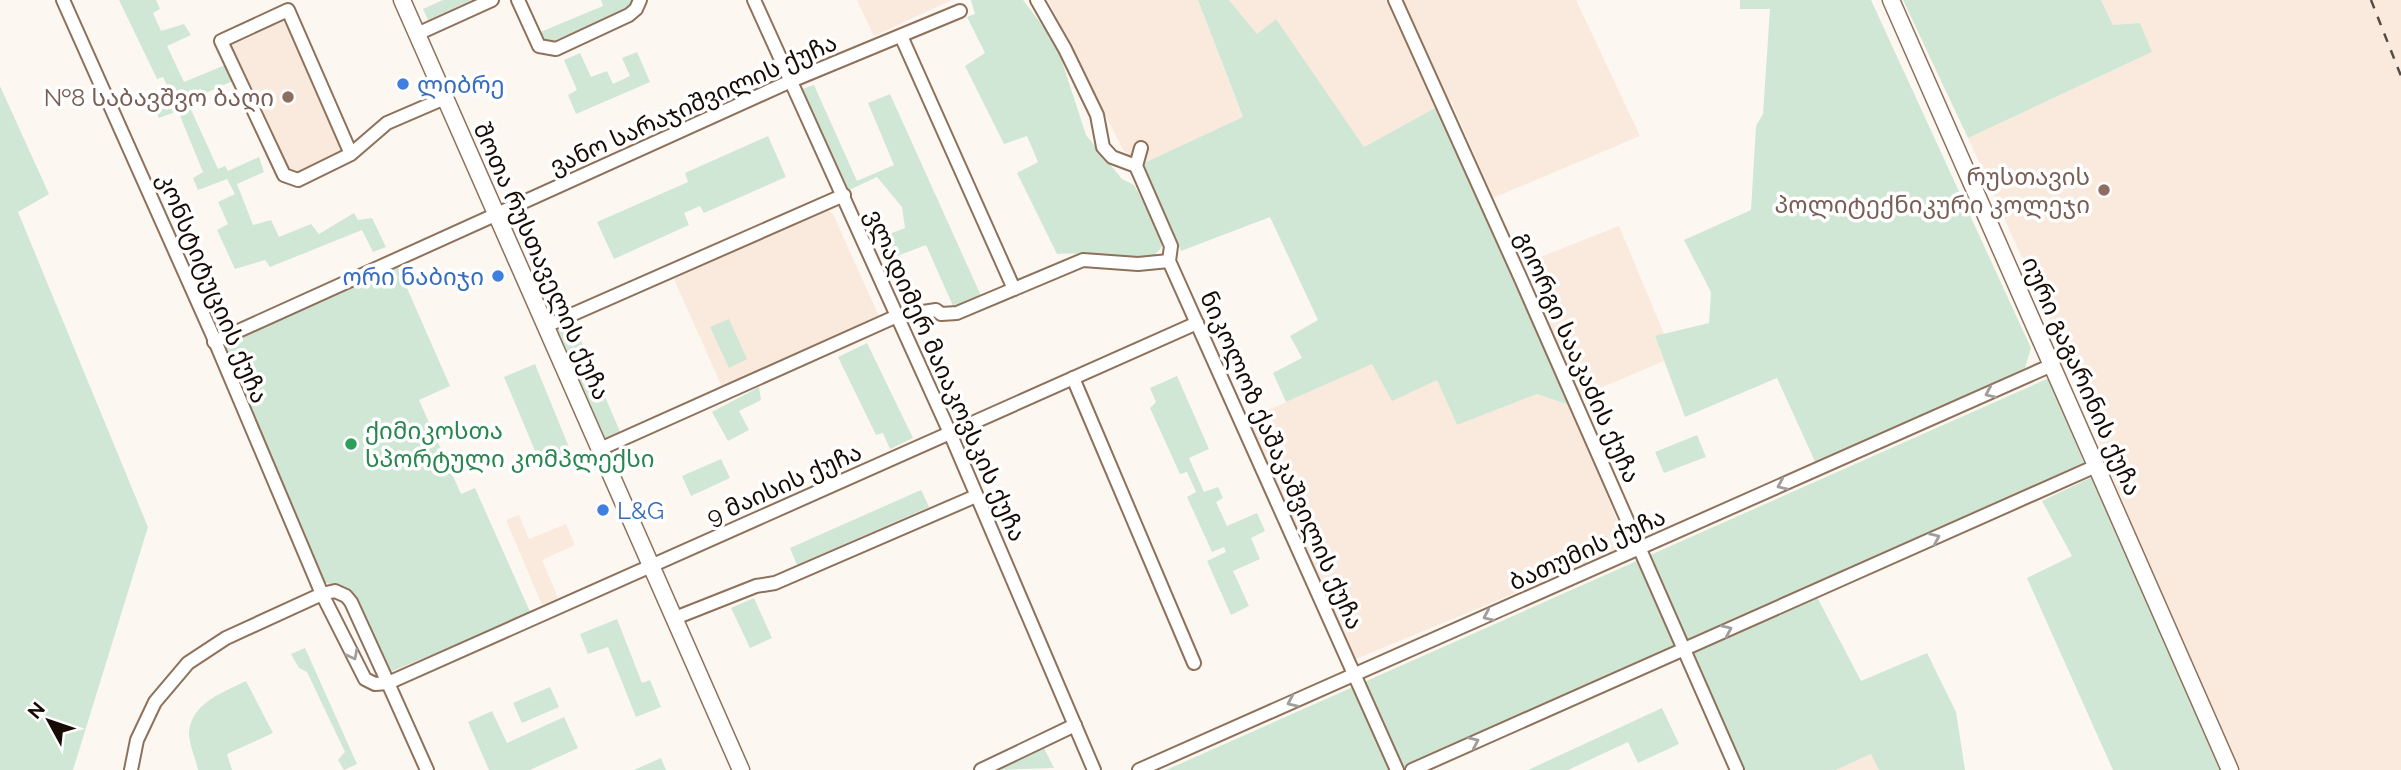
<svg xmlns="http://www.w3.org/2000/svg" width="2401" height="770" font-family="Raleway,'Noto Sans Georgian',sans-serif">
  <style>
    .built { fill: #faeade }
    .green { fill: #d0e7d5 }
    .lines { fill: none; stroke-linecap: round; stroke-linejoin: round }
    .street-casing { stroke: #8e715a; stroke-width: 16 }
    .secondary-casing { stroke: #8e715a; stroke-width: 19 }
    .street { stroke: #fff; stroke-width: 12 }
    .secondary { stroke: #fff; stroke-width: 16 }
    .rail { stroke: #554c45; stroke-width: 2.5; stroke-dasharray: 9 9; stroke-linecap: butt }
    .oneway { stroke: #a29e9b }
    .shop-dot { fill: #3f7fe0; stroke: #fff; stroke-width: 2.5 }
    .education-dot { fill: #8d6e63; stroke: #fff; stroke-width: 2.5 }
    .leisure-dot { fill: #2e9e5b; stroke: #fff; stroke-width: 2.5 }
    .labels { text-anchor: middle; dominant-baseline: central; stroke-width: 7; stroke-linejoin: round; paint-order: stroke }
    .shop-label { font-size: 24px; fill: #366cbe; stroke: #fff; text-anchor: start }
    .education-label { font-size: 24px; fill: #785e54; stroke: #fff; text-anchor: end }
    .street-label { font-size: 24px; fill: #170c05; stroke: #fff }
    .leisure-label { font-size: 24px; fill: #27864d; stroke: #fff; text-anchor: start }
  </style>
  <rect width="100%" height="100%" fill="#fdf7f2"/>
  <!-- built -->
  <g class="built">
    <polygon points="857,0 952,0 874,36"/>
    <polygon points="1048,0 1198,0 1243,118 1142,164 1123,150"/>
    <polygon points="1229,0 1576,0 1640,136 1493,198 1451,100 1364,147 1276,20 1257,34"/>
    <polygon points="2101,0 2401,0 2401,770 2240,770 2144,556 2057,335 1968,138 2152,52 2113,25"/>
    <polygon points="287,14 345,152 298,173 287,170 228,42"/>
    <polygon points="826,208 833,214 879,316 874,323 723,389 674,279"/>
    <polygon points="1619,226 1664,334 1655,337 1664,361 1577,398 1537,300 1543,288 1530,261"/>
    <polygon points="1373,363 1437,380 1457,425 1537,394 1569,405 1628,546 1356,659 1246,420"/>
    <polygon points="519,515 529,539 566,524 575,545 542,560 558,598 542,605 506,520"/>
    <polygon points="1872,754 1879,770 1836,770"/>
  </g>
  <!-- green -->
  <g class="green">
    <polygon points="119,0 156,0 160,9 153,13 161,31 184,24 191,35 167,46 184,82 225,65 233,81 187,101 218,169 225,166 228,171 259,157 264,172 237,184 253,225 271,220 279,237 311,224 319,234 354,213 358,220 372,218 386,247 373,252 362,230 270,267 265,260 235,269 217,230 228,224 218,202 235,194 227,179 198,190 193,178 203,172 178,111 159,118 151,104 172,95 163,77 157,79"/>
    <polygon points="443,0 472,0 428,20 423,9"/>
    <polygon points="601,0 634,0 630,9 548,43 541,40 538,33 603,6"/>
    <path d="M971,0H1023L1056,43L1086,135L1122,179L1134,185L1163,239L1161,248L1152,258C1120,261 1089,251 1057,254L1017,173L1038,162L1027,136L1004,144L965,66L985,53L967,17L975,14Z"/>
    <polygon points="1198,0 1229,0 1257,34 1276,19 1364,147 1437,107 1569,405 1537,394 1457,425 1437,380 1392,401 1372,364 1286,402 1273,373 1302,358 1290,336 1318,320 1270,217 1181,251 1142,164 1243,117"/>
    <polygon points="1740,0 1871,0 2031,348 2025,368 1817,466 1777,378 1685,417 1655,336 1709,323 1711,292 1684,240 1751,210 1756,126 1763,114 1770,9 1740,9"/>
    <polygon points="1903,0 2101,0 2113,25 2140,23 2152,52 1968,138"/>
    <polygon points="637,52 650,82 576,114 568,95 577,90 564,60 580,53 591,77 607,71 613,84 630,76 622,58"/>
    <polygon points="814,85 857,181 894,165 868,103 890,94 982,298 954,308 926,245 884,261 876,239 905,228 902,207 877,177 849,190 802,89"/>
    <polygon points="0,86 49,194 18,212 148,527 73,770 0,770"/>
    <polygon points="768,136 786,177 704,213 700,206 684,213 689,225 614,259 597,222 688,182 685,173"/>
    <polygon points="396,263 450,386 419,400 461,494 475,488 531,614 390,672 353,596 336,586 321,581 222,344"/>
    <polygon points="729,319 747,359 729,368 710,327"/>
    <polygon points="573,322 621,434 604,441 556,329"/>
    <polygon points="867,343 913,438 890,449 883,433 876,435 838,357"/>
    <polygon points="535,364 571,452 541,465 504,377"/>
    <polygon points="1177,376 1209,449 1189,458 1204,492 1218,487 1223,498 1216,502 1227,526 1257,513 1265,531 1251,538 1260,559 1233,571 1249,606 1231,615 1207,561 1226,552 1224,547 1212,552 1187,497 1196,492 1187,472 1180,474 1150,408 1156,402 1150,388"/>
    <polygon points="2049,378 2084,463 1397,770 1166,770"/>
    <polygon points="759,387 761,400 739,411 749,430 728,441 712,412"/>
    <polygon points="1697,435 1706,457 1664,473 1655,452"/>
    <polygon points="721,459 730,478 691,496 682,476"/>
    <polygon points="2092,477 2221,770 2113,770 2027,578 2072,556 2042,501"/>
    <polygon points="921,490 929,507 797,565 790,548"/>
    <polygon points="1817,597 1861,681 1927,653 1956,712 1965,770 1879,770 1871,754 1836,770 1744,770 1693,650"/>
    <polygon points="754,598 772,638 750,648 731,608"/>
    <polygon points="617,619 642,683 650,680 661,707 636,717 608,647 588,654 580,634"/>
    <polygon points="305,648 357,764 344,770 338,760 345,752 307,672 299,668 291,654"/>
    <path d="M246,681L273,733L227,754L232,770H198C196,759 188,742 189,731C193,702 224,692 246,681Z"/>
    <polygon points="550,687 559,707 522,723 513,703"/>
    <polygon points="1662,708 1679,744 1638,763 1628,742 1568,770 1528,770"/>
    <polygon points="492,711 507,743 564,717 578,748 530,770 489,770 468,722"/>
    <polygon points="1043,746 1054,768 993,770"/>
    <polygon points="661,758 666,770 634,770"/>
  </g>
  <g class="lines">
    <defs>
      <g id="street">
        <polyline points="63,0 212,334 322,594 365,679 375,684 388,683 351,602 346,596 335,591 322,594 226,638 188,663 155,702 137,740 131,770"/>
        <polyline points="518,0 539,46 556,49 629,15 636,9 640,0"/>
        <polyline points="754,0 950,433 1094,770"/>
        <polyline points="1037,0 1065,49 1097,115 1103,147 1112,157 1136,166"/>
        <polyline points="1395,0 1521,279 1737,770"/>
        <polyline points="417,34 492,0"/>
        <polyline points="901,36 1014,289"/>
        <polyline points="1141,148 1136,166 1171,246 1169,261 1397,770"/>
        <polyline points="351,154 288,10 221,41 284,175 298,180 351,154 387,123 445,98"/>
        <polyline points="546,326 844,195"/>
        <polyline points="214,342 791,81 960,11"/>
        <polyline points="1073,378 1194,663"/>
        <polyline points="600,449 897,316 936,310 941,314 957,313 1083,260 1138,264 1169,261"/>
        <polyline points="675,618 756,586 775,583 976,496"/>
        <polyline points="427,770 388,683 1197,323"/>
        <polyline points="981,770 1075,725"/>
        <polyline points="1139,770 2052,365"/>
        <polyline points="1412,770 2096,466"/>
      </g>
      <g id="secondary">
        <polyline points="402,0 741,770"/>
        <polyline points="1891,0 2230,770"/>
      </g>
    </defs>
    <!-- street casing -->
    <use href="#street" class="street-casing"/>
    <!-- secondary casing -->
    <use href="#secondary" class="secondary-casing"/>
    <!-- street -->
    <use href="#street" class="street"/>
    <!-- secondary -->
    <use href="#secondary" class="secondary"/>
    <!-- rail -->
    <polyline class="rail" points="2371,0 2401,76"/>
  </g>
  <!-- one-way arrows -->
  <defs><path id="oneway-chevron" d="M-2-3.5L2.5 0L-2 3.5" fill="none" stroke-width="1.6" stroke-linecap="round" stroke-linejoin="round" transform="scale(1.75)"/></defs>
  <g class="oneway">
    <use href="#oneway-chevron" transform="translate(1990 393) rotate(156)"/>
    <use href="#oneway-chevron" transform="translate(1782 485) rotate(156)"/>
    <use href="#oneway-chevron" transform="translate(1935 538) rotate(-24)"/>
    <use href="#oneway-chevron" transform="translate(1488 616) rotate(156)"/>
    <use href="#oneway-chevron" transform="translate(1727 630) rotate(-24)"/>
    <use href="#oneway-chevron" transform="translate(353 655) rotate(63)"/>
    <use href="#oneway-chevron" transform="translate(1292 702) rotate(156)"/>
    <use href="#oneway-chevron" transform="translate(1474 742) rotate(-24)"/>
  </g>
  <!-- markers -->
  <g class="shop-dot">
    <circle cx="403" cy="84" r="7"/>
    <circle cx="498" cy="276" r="7"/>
    <circle cx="603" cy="510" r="7"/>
  </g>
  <g class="education-dot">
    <circle cx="288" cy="97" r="7"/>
    <circle cx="2104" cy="190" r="7"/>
  </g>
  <circle class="leisure-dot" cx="351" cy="444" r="7"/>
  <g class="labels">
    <!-- shop labels -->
    <g class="shop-label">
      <text x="417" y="84">ლიბრე</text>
      <text x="484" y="276" text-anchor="end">ორი ნაბიჯი</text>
      <text x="617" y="510">L&amp;G</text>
    </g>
    <!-- education labels -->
    <g class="education-label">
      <text x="274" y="97">№8 საბავშვო ბაღი</text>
      <text x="2090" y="176">რუსთავის<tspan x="2090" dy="28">პოლიტექნიკური კოლეჯი</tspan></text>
    </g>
    <!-- street labels -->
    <g class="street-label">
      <text transform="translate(693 104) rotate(-24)">ვანო სარაჯიშვილის ქუჩა</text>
      <text transform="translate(542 261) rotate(66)">შოთა რუსთაველის ქუჩა</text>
      <text transform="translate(213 288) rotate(67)">კონსტიტუციის ქუჩა</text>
      <text transform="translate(1578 357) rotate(66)">გიორგი სააკაძის ქუჩა</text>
      <text transform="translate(946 375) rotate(66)">ვლადიმერ მაიაკოვსკის ქუჩა</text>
      <text transform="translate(2082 376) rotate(66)">იური გაგარინის ქუჩა</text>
      <text transform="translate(1282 460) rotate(66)">ნიკოლოზ ქაშაკაშვილის ქუჩა</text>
      <text transform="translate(784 484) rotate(-24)">9 მაისის ქუჩა</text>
      <text transform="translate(1587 549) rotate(-24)">ბათუმის ქუჩა</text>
    </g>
    <!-- leisure labels -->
    <g class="leisure-label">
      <text x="365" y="430">ქიმიკოსთა<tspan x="365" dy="28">სპორტული კომპლექსი</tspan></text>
    </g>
  </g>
  <!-- north arrow -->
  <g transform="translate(49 721) rotate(310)" stroke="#ffffff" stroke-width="5" paint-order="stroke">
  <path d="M0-5L12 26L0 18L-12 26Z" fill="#170c05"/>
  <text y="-10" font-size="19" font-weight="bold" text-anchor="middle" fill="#170c05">N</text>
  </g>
</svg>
